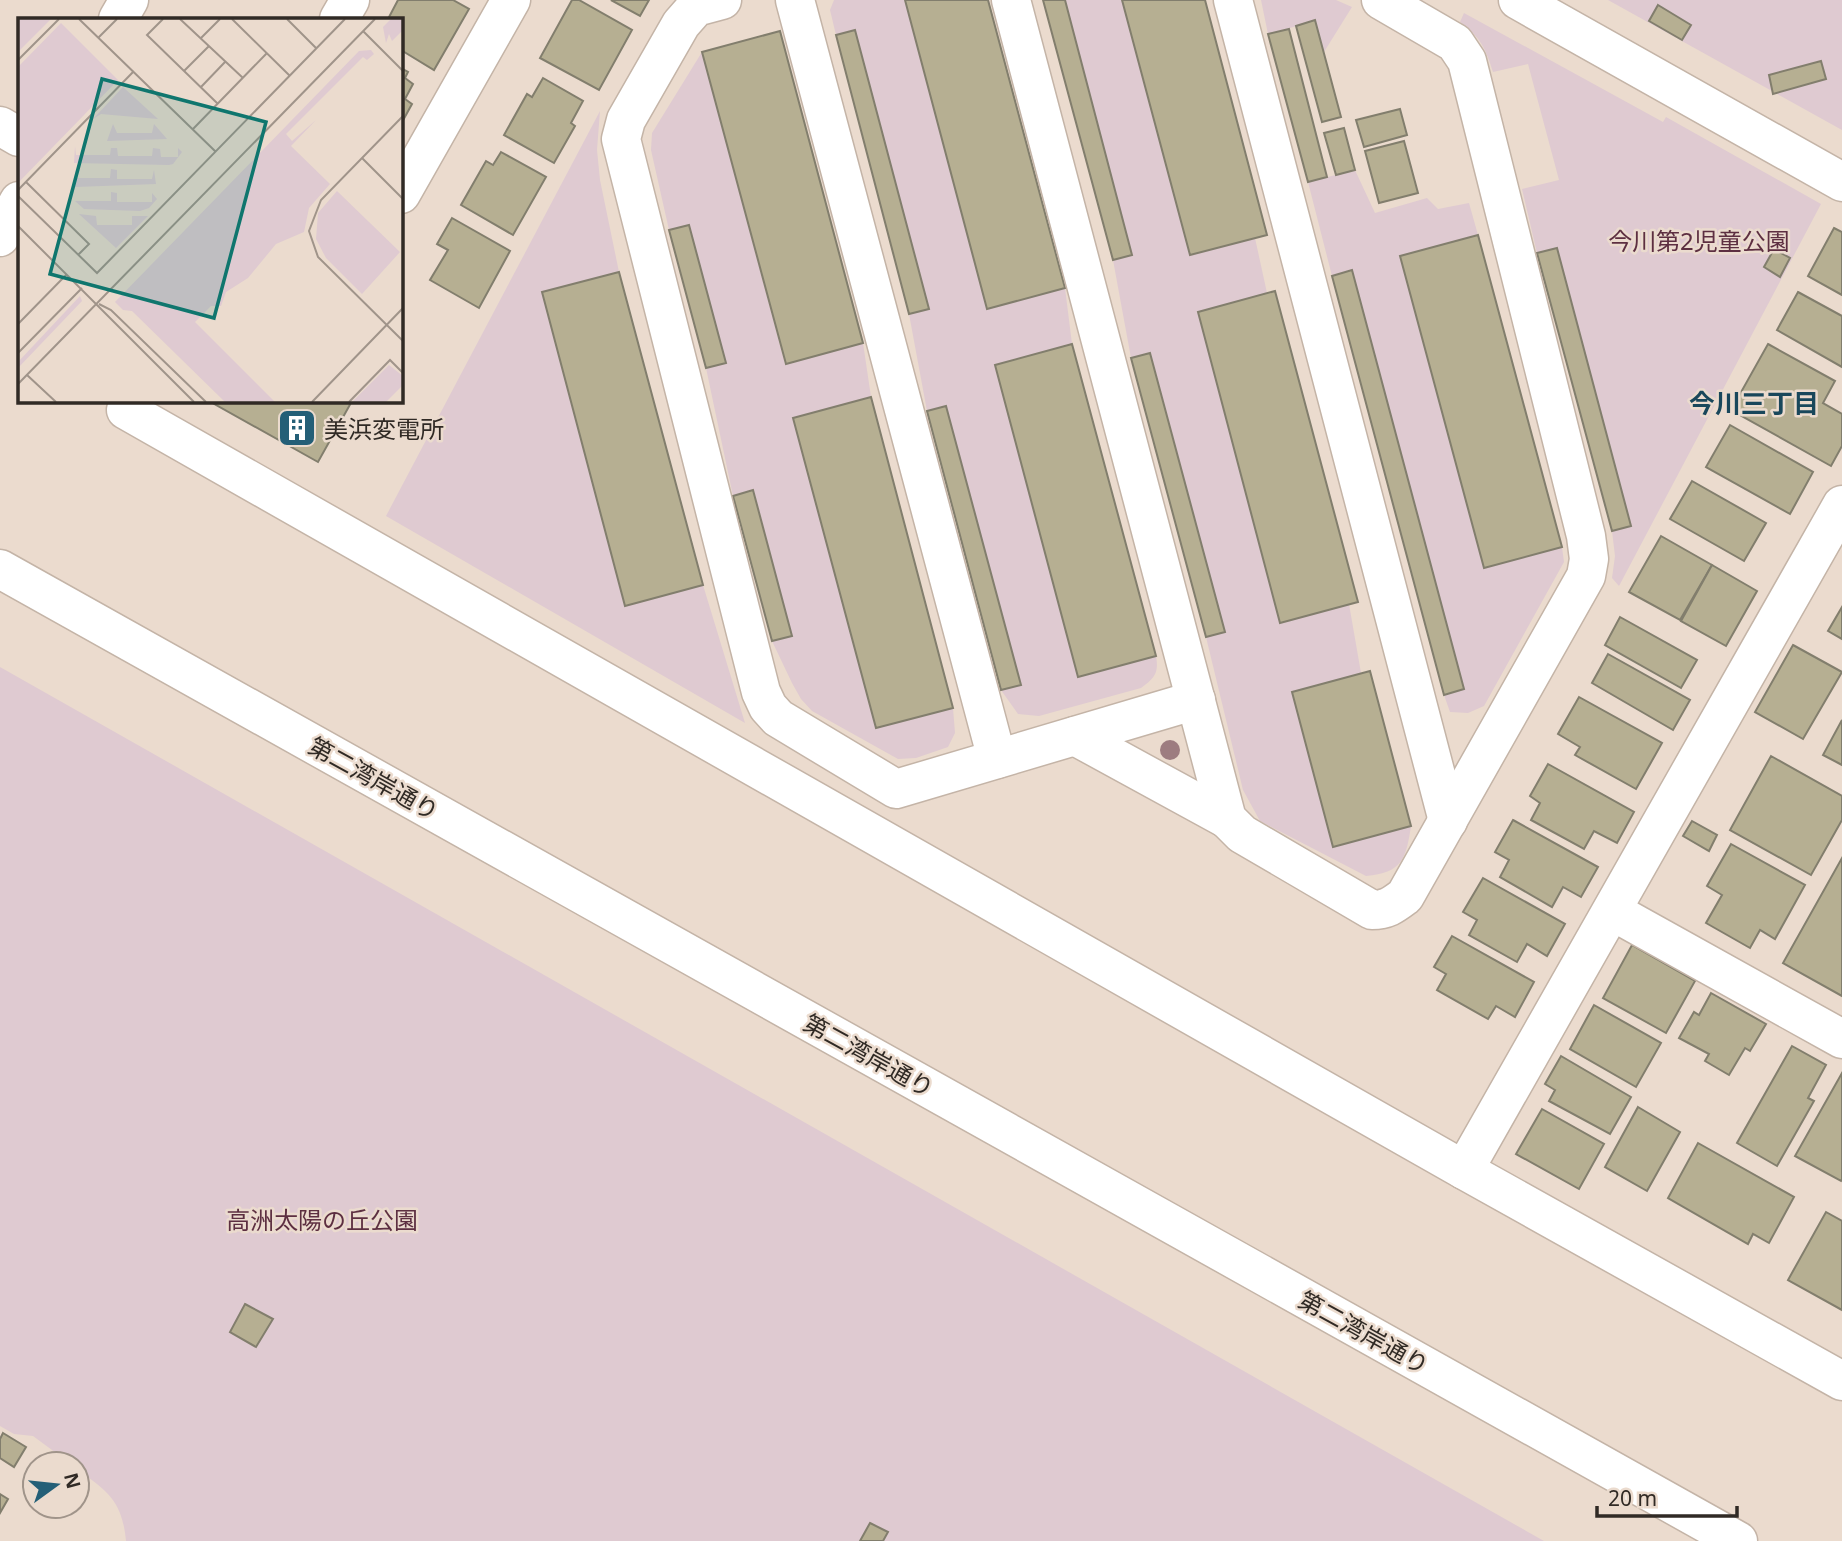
<svg xmlns="http://www.w3.org/2000/svg" width="1842" height="1541" font-family="'Noto Sans','Noto Sans JP',sans-serif">
  <style>
    .green { fill: #dfcad1 }
    .building { fill: #b6af92; stroke: #827e6d; stroke-width: 2 }
    .lines { fill: none; stroke-linecap: round; stroke-linejoin: round }
    .minor-casing { stroke: #c4b4a7; stroke-width: 41 }
    .minor { stroke: #fff; stroke-width: 38 }
    .tree { fill: #9d7c80 }
    .labels { text-anchor: middle; dominant-baseline: central; stroke-width: 5; stroke-linejoin: round; paint-order: stroke }
    .park-label { font-size: 24px; fill: #5d2f41; stroke: #ebdbce }
    .poi-label { font-size: 24px; fill: #302a25; stroke: #ebdbce; text-anchor: start }
    .street-label { font-size: 24px; fill: #302a25; stroke: #ebdbce }
    .neighbourhood-label { font-size: 26px; font-weight: bold; fill: #19475b; stroke: #ebdbce }
    .inset-road { fill: none; stroke: #a0948a; stroke-width: 2 }
    .view { fill: #0f766e; fill-opacity: 0.15; stroke: #0f766e; stroke-width: 3.5 }
    .inset-edge { fill: none; stroke: #302a25; stroke-width: 3.5 }
  </style>
  <rect width="100%" height="100%" fill="#ebdbce"/>
  <!-- green -->
  <g class="green">
    <path d="M834,0H905L987,309L1065,288L1072,344L995,365L1078,676L1156,656C1159,673 1155,678 1141,688L1039,716L1018,714L1001,690L1021,684L946,406L927,411L909,314L929,308L855,31L836,35L830,10Z"/>
    <path d="M1065,0H1122L1190,255L1255,238L1267,293L1198,312L1349,604L1361,673L1292,692L1333,847L1411,826C1406,859 1402,873 1366,876L1260,821L1243,790L1206,637L1225,632L1151,354L1131,358L1113,260L1132,255Z"/>
    <polygon points="1261,0 1336,0 1352,7 1324,52 1315,21 1268,34"/>
    <polygon points="1608,0 1842,0 1842,130"/>
    <path d="M1464,13L1663,122L1666,117L1821,204L1619,586L1612,578L1615,556L1612,531L1631,525L1557,248L1537,253L1522,189L1559,180L1528,64L1493,72C1485,47 1481,38 1460,22Z"/>
    <polygon points="702,52 785,364 863,343 871,397 793,419 876,728 953,708 955,733 948,747 916,758 898,759 812,711 801,699 792,683 772,641 792,636 754,491 733,496 706,368 689,225 669,230 651,150 652,133"/>
    <polygon points="600,111 597,150 600,180 619,272 543,292 625,606 703,585 745,723 386,516"/>
    <polygon points="1355,170 1375,213 1427,198 1438,209 1469,203 1478,235 1400,257 1484,568 1562,547 1564,562 1484,706 1468,713 1450,712 1444,695 1464,689 1351,270 1332,276 1308,182"/>
    <path d="M0,667L1544,1541H126C122,1500 108,1492 77,1469V1464H71L33,1436L14,1434L0,1426Z"/>
  </g>
  <!-- building -->
  <g class="building">
    <polygon points="398,0 453,0 469,9 434,70 401,50 401,19 388,19"/>
    <polygon points="572,0 579,0 632,30 599,90 540,58"/>
    <polygon points="611,0 649,0 640,16"/>
    <polygon points="905,0 988,0 1065,288 987,309"/>
    <polygon points="1043,0 1065,0 1132,255 1113,260"/>
    <polygon points="1122,0 1205,0 1267,235 1190,255"/>
    <polygon points="1658,5 1691,25 1682,40 1649,21"/>
    <polygon points="1315,20 1341,117 1322,122 1296,26"/>
    <polygon points="1289,29 1327,177 1308,182 1268,34"/>
    <polygon points="855,30 929,309 909,314 836,35"/>
    <polygon points="780,31 863,343 786,364 702,52"/>
    <polygon points="1821,61 1826,79 1773,94 1769,75"/>
    <polygon points="401,68 408,72 405,78 413,84 405,99 412,104 401,124"/>
    <polygon points="543,78 583,101 571,123 575,126 554,163 504,135 527,94 532,97"/>
    <polygon points="1400,109 1407,135 1364,147 1356,120"/>
    <polygon points="1344,128 1355,170 1336,175 1324,133"/>
    <polygon points="1404,141 1418,193 1379,203 1365,151"/>
    <polygon points="501,152 546,177 513,235 461,205 486,161 493,165"/>
    <polygon points="452,218 510,251 479,308 430,280 448,250 437,244"/>
    <polygon points="689,225 726,363 706,368 669,230"/>
    <polygon points="1834,228 1842,232 1842,295 1808,276"/>
    <polygon points="1478,235 1562,547 1484,568 1400,256"/>
    <polygon points="1557,248 1631,526 1612,531 1537,253"/>
    <polygon points="1774,249 1790,258 1780,277 1764,267"/>
    <polygon points="1352,270 1464,689 1444,695 1332,276"/>
    <polygon points="619,272 703,585 625,606 542,292"/>
    <polygon points="1275,291 1358,602 1280,623 1198,312"/>
    <polygon points="1798,292 1842,316 1842,367 1777,330"/>
    <polygon points="1072,344 1156,656 1078,677 995,365"/>
    <polygon points="1768,344 1835,381 1823,403 1842,414 1842,446 1831,466 1731,410"/>
    <polygon points="1150,353 1225,632 1206,637 1131,358"/>
    <polygon points="871,397 953,708 876,728 793,418"/>
    <polygon points="209,401 352,401 318,462"/>
    <polygon points="946,406 1021,685 1001,690 927,411"/>
    <polygon points="1730,425 1813,472 1790,514 1706,467"/>
    <polygon points="1692,481 1766,523 1744,561 1670,519"/>
    <polygon points="753,490 792,636 772,641 733,496"/>
    <polygon points="1661,536 1712,565 1680,620 1629,592"/>
    <polygon points="1712,565 1757,591 1726,646 1681,621"/>
    <polygon points="1842,607 1842,639 1828,631"/>
    <polygon points="1620,617 1697,660 1681,688 1605,645"/>
    <polygon points="1793,645 1842,672 1803,739 1755,712"/>
    <polygon points="1608,654 1690,700 1673,730 1592,683"/>
    <polygon points="1370,671 1411,826 1333,847 1292,692"/>
    <polygon points="1579,697 1662,743 1636,789 1575,755 1580,747 1558,734"/>
    <polygon points="1842,720 1842,765 1823,755"/>
    <polygon points="1771,756 1842,796 1842,820 1811,875 1730,830"/>
    <polygon points="1548,764 1634,812 1617,843 1594,831 1584,849 1531,820 1540,803 1530,796"/>
    <polygon points="1513,820 1598,867 1581,897 1563,887 1552,907 1500,877 1509,860 1495,852"/>
    <polygon points="1692,821 1717,835 1709,851 1683,836"/>
    <polygon points="1731,844 1805,885 1775,939 1760,930 1750,948 1706,923 1722,895 1707,886"/>
    <polygon points="1842,858 1842,996 1783,963"/>
    <polygon points="1483,878 1565,924 1547,956 1527,944 1517,962 1469,935 1477,920 1463,912"/>
    <polygon points="1452,936 1534,982 1515,1017 1496,1006 1488,1019 1437,990 1446,974 1434,967"/>
    <polygon points="1632,945 1695,981 1666,1033 1603,998"/>
    <polygon points="1711,993 1766,1024 1750,1051 1745,1048 1729,1075 1705,1061 1709,1054 1679,1038 1694,1012 1699,1015"/>
    <polygon points="1594,1005 1661,1043 1636,1087 1570,1049"/>
    <polygon points="1792,1046 1826,1065 1808,1098 1814,1101 1777,1166 1737,1143"/>
    <polygon points="1561,1056 1631,1097 1610,1134 1549,1101 1555,1090 1545,1084"/>
    <polygon points="1842,1073 1842,1179 1841,1181 1795,1156"/>
    <polygon points="1638,1107 1680,1132 1647,1191 1605,1167"/>
    <polygon points="1542,1109 1604,1144 1579,1189 1516,1154"/>
    <polygon points="1698,1143 1794,1197 1769,1243 1753,1234 1748,1244 1668,1198"/>
    <polygon points="1826,1212 1842,1221 1842,1310 1788,1280"/>
    <polygon points="245,1304 273,1319 256,1347 230,1332"/>
    <polygon points="3,1433 26,1447 14,1467 0,1458 0,1439"/>
    <polygon points="0,1494 8,1499 0,1513"/>
    <polygon points="870,1523 888,1532 883,1541 860,1541"/>
  </g>
  <g class="lines">
    <defs>
      <g id="minor">
        <polyline points="722,0 696,7 681,24 626,120 621,139 761,692 768,707 778,718 896,789 1196,700"/>
        <polyline points="795,0 997,759"/>
        <path d="M1011,0L1227,819L1242,834L1372,910C1387,910 1393,905 1405,896L1586,576L1589,559L1586,536L1467,61L1455,43L1381,0"/>
        <polyline points="1233,0 1448,821"/>
        <polyline points="1518,0 1842,182"/>
        <polyline points="118,19 129,0"/>
        <polyline points="339,19 350,0"/>
        <polyline points="0,126 19,137"/>
        <polyline points="401,194 511,0"/>
        <polyline points="0,237 19,201"/>
        <polyline points="131,401 126,410 1464,1170 1842,1381"/>
        <polyline points="0,569 1738,1541"/>
        <polyline points="1075,736 1227,819"/>
        <polyline points="1612,911 1842,1039"/>
        <polyline points="1464,1170 1842,505"/>
      </g>
    </defs>
    <!-- minor casing -->
    <use href="#minor" class="minor-casing"/>
    <!-- minor -->
    <use href="#minor" class="minor"/>
  </g>
  <!-- trees -->
  <circle class="tree" cx="1170" cy="750" r="10"/>
  <!-- icons -->
  <defs>
    <symbol id="building-square" viewBox="-11 -11 22 22"><rect x="-9" y="-9" width="18" height="18" rx="4" fill="#245f77" stroke="#ebdbce"/><path d="M-4-6H4V6H1V3H-1V6H-4ZM-2.5-4.3h1.7v1.8h-1.7ZM.8-4.3h1.7v1.8H.8ZM-2.5-1h1.7V.8h-1.7ZM.8-1h1.7V.8H.8Z" fill="#fff"/></symbol>
  </defs>
  <g fill-rule="evenodd">
    <use href="#building-square" x="275" y="406" width="44" height="44"/>
  </g>
  <g class="labels">
    <!-- park labels -->
    <g class="park-label">
      <text x="1699" y="240">今川第2児童公園</text>
      <text x="322" y="1219">高洲太陽の丘公園</text>
    </g>
    <!-- poi labels -->
    <g class="poi-label">
      <text x="324" y="428">美浜変電所</text>
    </g>
    <!-- street labels -->
    <g class="street-label">
      <text transform="translate(374 778) rotate(29)">第二湾岸通り</text>
      <text transform="translate(869 1055) rotate(29)">第二湾岸通り</text>
      <text transform="translate(1364 1332) rotate(29)">第二湾岸通り</text>
    </g>
    <!-- neighbourhood labels -->
    <g class="neighbourhood-label">
      <text x="1754" y="403">今川三丁目</text>
    </g>
  </g>
  <!-- overview -->
  <g transform="translate(18 18)">
    <rect width="385" height="385" fill="#ebdbce"/>
    <path d="M0,1H33L0,34ZM373,1H385V12L374,23L371,16L368,25L365,9ZM43,5L100,62L0,165V49ZM353,32L356,36L349,42L345,39L268,116L274,123L298,102L273,128L312,166L291,190L286,214L258,226L230,260L208,274L203,288H193L177,304L257,384H207L114,293L105,292L97,284L341,33ZM105,69L140,101L83,96L75,101ZM95,106L99,115H134L136,106L149,121L89,123ZM57,128L58,137H92L93,130H99L100,138H134L135,130L142,131L143,139H160V130L164,134L155,146L151,147L56,145ZM57,151L58,160H92L93,151L99,152V161H134L136,152L138,166L57,169ZM319,173L382,234L344,276L308,240L298,221L300,195ZM93,174L99,175V184H134V175L139,181L131,190L122,193L66,191L57,183H93ZM61,196L78,198L79,207H114V198H130L98,230ZM62,278L64,283L0,350V344ZM371,347L385,358V367L368,384H334Z" fill="#dfcad1"/>
    <path class="inset-road" d="M61,1L198,134M145,1L129,17L199,85M162,1L225,60M214,1L272,58M269,1L299,31M345,13L385,53M81,19L99,1M183,20L202,1M0,42L41,1M166,53L191,28M183,69L207,44M385,98L303,182L291,213L300,239L385,323M175,111L249,35M344,140L385,181M8,164L71,226L60,237M0,172L116,53M0,178L79,255L327,1M0,208L176,384M81,286L93,292L188,384M0,306L49,256M0,335L64,270M9,357L38,384M0,366L357,1M294,384L385,290M331,384L372,342L385,355"/>
    <path class="view" d="M84,61L248,104L196,300L32,256Z"/>
    <rect width="385" height="385" class="inset-edge"/>
  </g>
  <!-- north arrow -->
  <g transform="translate(56 1485) rotate(75)"><circle r="33" fill="#ebdbce" stroke="#a0948a" stroke-width="2"/>
  <path d="M0-5L12 26L0 18L-12 26Z" fill="#245f77"/>
  <text y="-10" font-size="19" font-weight="bold" text-anchor="middle" fill="#302a25">N</text>
  </g>
  <!-- scale -->
  <path d="M1597 1506v10h140v-10" fill="none" stroke="#302a25" stroke-width="3.5"/>
  <text x="1608" y="1506" font-size="21" fill="#302a25" stroke="#ebdbce" stroke-width="5" paint-order="stroke">20 m</text>
</svg>
